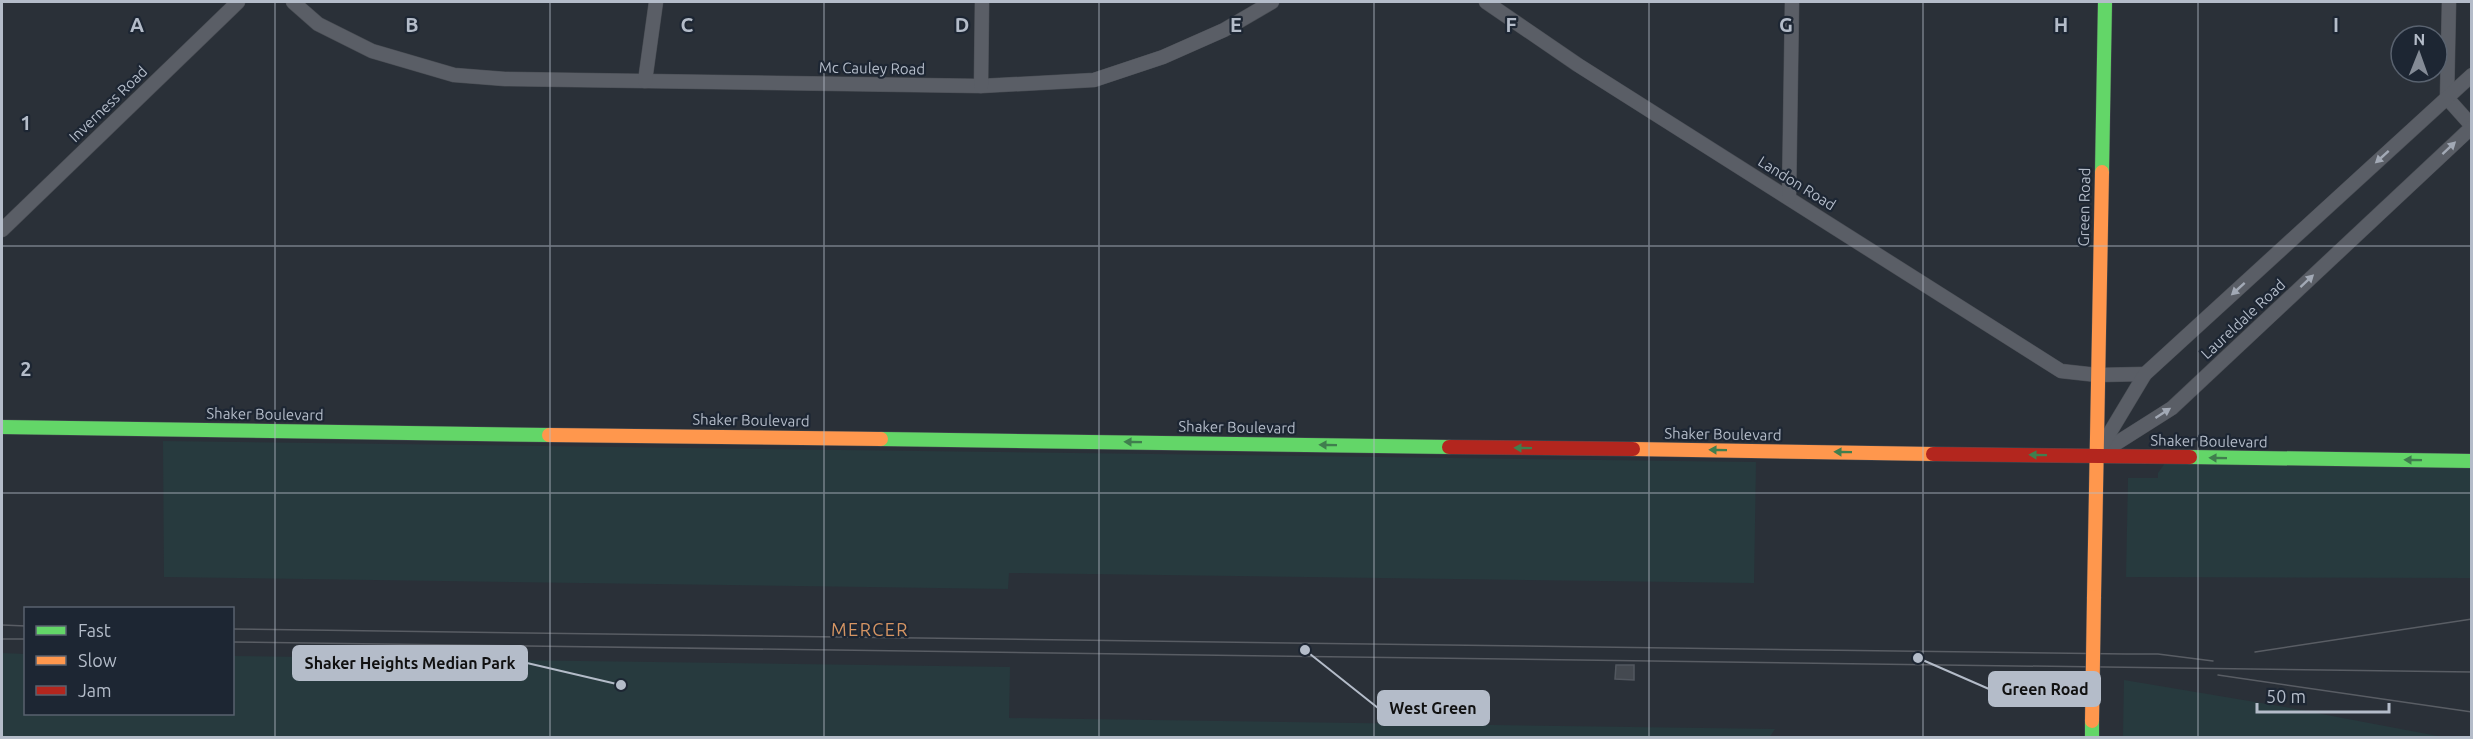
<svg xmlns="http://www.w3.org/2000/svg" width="2473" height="739" font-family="Ubuntu,sans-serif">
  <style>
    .green { fill: #273a3e }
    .building { fill: #444950; stroke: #52575f; stroke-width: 1.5 }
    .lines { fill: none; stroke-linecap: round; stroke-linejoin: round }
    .street-casing { stroke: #484c53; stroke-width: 15 }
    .fast-casing { stroke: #484c53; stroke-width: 15 }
    .slow-casing { stroke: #484c53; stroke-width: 15 }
    .jam-casing { stroke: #484c53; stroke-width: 15 }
    .street { stroke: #5a5e66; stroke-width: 14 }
    .fast { stroke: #63d668; stroke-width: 14 }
    .slow { stroke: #ff974d; stroke-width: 14 }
    .jam { stroke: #b3261e; stroke-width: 14 }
    .tram { stroke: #595d64; stroke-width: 1.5 }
    .slow-bridge-casing { stroke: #484c53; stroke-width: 15; stroke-linecap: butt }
    .slow-bridge { stroke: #ff974d; stroke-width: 14 }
    .oneway { fill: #a2a9b5 }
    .oneway2 { fill: #407e4e }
    .grid { fill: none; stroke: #b4bcc9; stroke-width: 1.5; stroke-opacity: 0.55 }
    .labels { text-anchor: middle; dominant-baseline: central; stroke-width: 4.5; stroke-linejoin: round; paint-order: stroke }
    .street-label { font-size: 15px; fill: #b4bcc9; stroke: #1d2633 }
    .quarter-label { font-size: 18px; letter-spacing: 1.5px; fill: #d59563; stroke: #1d2633 }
    .grid-label { font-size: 20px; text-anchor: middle; font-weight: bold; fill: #b4bcc9; stroke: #1d2633; stroke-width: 4.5; stroke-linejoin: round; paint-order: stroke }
    .leader { fill: none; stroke: #b4bcc9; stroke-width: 2 }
    .callout-dot { fill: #b4bcc9; stroke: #1d2633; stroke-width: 2 }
    .callout { fill: #b4bcc9; stroke: #b4bcc9; stroke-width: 2 }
    .callout-label { font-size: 16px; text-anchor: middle; font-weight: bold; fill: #111 }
  </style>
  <rect width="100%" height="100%" fill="#2a3038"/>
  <!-- green -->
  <g class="green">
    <polygon points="163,441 1756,462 1754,583 1009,573 1008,589 164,577"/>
    <polygon points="2169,457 2471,461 2471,578 2126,577 2128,478 2158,478 2158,473"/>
    <polygon points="2,653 25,654 26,714 232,714 233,656 1010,667 1009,718 1775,729 1769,738 2,738"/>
    <polygon points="2124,680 2285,707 2443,737 2123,737"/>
  </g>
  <!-- building -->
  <polygon class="building" points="1616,665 1634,665 1634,680 1615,679"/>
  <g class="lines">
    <defs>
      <g id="street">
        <polyline points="293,2 318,24 372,51 454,75 505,79 981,86 1094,80 1163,57 1224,30 1272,2"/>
        <polyline points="1486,2 1578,65 2061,371 2097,375 2145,374"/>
        <polyline points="2449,2 2447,98 2472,126"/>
        <polyline points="645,81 656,2"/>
        <polyline points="981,86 982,2"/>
        <polyline points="1789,197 1792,2"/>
        <polyline points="2,230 238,2"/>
        <polyline points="2101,453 2172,408 2472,127"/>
        <polyline points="2097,454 2145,374 2472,75"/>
      </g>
      <g id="fast">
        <polyline points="2102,172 2105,2"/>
        <polyline points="2,427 549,435"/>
        <polyline points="881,439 1449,447"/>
        <polyline points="2190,457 2472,461"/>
        <polyline points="2092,721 2092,738"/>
      </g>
      <g id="slow">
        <polyline points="549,435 881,439"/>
        <polyline points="1633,449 1933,454"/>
        <polyline points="2094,597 2102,172"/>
      </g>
      <g id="jam">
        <polyline points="1449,447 1633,449"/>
        <polyline points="1933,454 2190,457"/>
      </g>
    </defs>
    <!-- street casing -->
    <use href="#street" class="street-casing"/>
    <!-- fast casing -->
    <use href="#fast" class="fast-casing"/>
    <!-- slow casing -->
    <use href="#slow" class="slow-casing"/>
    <!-- jam casing -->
    <use href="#jam" class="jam-casing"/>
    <!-- street -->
    <use href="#street" class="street"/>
    <!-- fast -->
    <use href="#fast" class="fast"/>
    <!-- slow -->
    <use href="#slow" class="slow"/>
    <!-- jam -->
    <use href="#jam" class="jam"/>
    <!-- tram -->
    <g class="tram">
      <polyline points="2,625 26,626"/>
      <polyline points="232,629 2126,654 2158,654 2213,661"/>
      <polyline points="2,639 26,639"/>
      <polyline points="232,642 2472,672"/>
      <polyline points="2255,652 2472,619"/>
      <polyline points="2218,675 2472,712"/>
    </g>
    <defs>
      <polyline id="slow-bridge" points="2092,721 2094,597"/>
    </defs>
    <!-- slow-bridge casing -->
    <use href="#slow-bridge" class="slow-bridge-casing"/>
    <!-- slow-bridge -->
    <use href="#slow-bridge" class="slow-bridge"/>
  </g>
  <!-- one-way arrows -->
  <defs><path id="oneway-solid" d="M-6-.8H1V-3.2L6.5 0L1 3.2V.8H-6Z" transform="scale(1.5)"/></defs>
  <g class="oneway">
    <use href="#oneway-solid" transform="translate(2449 148) rotate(-43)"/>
    <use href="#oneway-solid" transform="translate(2382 157) rotate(138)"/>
    <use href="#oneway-solid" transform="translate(2307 281) rotate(-43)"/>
    <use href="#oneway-solid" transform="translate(2238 289) rotate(138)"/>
    <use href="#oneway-solid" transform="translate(2163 413) rotate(-33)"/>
  </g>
  <g class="oneway2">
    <use href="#oneway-solid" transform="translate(1133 442) rotate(-179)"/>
    <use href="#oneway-solid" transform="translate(1328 445) rotate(-179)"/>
    <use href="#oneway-solid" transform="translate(1523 448) rotate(-179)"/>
    <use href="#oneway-solid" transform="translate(1718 450) rotate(-179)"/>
    <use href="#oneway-solid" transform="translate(1843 452) rotate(-179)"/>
    <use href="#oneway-solid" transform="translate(2038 455) rotate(-179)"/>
    <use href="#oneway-solid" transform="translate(2218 458) rotate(-179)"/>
    <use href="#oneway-solid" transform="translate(2413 460) rotate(-179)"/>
  </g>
  <!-- grid -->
  <path class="grid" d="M275,2V738M550,2V738M824,2V738M1099,2V738M1374,2V738M1649,2V738M1923,2V738M2198,2V738M2,246H2472M2,493H2472"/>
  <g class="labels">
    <!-- street labels -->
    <g class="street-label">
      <text transform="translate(872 68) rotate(1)">Mc Cauley Road</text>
      <text transform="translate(108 104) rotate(-44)">Inverness Road</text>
      <text transform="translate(1797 183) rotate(32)">Landon Road</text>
      <text transform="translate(2084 207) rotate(-89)">Green Road</text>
      <text transform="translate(2243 319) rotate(-43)">Laureldale Road</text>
      <text transform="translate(265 414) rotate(1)">Shaker Boulevard</text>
      <text transform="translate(751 420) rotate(1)">Shaker Boulevard</text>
      <text transform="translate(1237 427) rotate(1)">Shaker Boulevard</text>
      <text transform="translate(1723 434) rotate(1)">Shaker Boulevard</text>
      <text transform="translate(2209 441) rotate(1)">Shaker Boulevard</text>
    </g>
    <!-- quarter labels -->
    <g class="quarter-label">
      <text x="870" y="629">MERCER</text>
    </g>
  </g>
  <g class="grid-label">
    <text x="137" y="32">A</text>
    <text x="412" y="32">B</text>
    <text x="687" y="32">C</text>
    <text x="962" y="32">D</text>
    <text x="1236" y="32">E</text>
    <text x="1511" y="32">F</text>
    <text x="1786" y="32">G</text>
    <text x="2061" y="32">H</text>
    <text x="2336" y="32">I</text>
    <text x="26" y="130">1</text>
    <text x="26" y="376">2</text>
  </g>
  <!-- callouts -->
  <path class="leader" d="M621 685L527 663M1918 658L1989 689M1305 650L1378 708"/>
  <g class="callout-dot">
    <circle cx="621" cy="685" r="6"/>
    <circle cx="1918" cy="658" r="6"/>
    <circle cx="1305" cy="650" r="6"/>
  </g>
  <g class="callout">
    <rect x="293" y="646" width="234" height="34" rx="6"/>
    <rect x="1989" y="672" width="111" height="34" rx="6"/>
    <rect x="1378" y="691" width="111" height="34" rx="6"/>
  </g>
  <g class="callout-label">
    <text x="410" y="669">Shaker Heights Median Park</text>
    <text x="2045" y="695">Green Road</text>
    <text x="1433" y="714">West Green</text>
  </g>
  <!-- border -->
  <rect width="2473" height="739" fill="none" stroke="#b4bcc9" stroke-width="6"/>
  <!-- legend -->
  <rect x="24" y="607" width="210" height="108" fill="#1d2633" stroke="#59626f" stroke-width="1.5"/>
  <rect x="36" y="626" width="30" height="9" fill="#63d668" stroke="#59626f" stroke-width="1.5"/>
  <text x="78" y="637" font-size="18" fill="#b4bcc9">Fast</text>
  <rect x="36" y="656" width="30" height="9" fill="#ff974d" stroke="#59626f" stroke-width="1.5"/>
  <text x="78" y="667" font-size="18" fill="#b4bcc9">Slow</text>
  <rect x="36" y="686" width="30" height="9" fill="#b3261e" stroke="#59626f" stroke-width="1.5"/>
  <text x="78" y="697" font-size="18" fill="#b4bcc9">Jam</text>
  <!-- north arrow -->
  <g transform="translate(2419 54) rotate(1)"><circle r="28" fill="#1d2633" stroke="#59626f" stroke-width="1.5"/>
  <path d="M0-4.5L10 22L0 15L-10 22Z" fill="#848b96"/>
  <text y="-9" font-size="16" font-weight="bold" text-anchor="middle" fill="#b4bcc9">N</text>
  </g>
  <!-- scale -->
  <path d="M2257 703v9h132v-9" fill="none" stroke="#b4bcc9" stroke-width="3"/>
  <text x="2266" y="703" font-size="18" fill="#b4bcc9" stroke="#1d2633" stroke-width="4.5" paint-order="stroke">50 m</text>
</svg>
